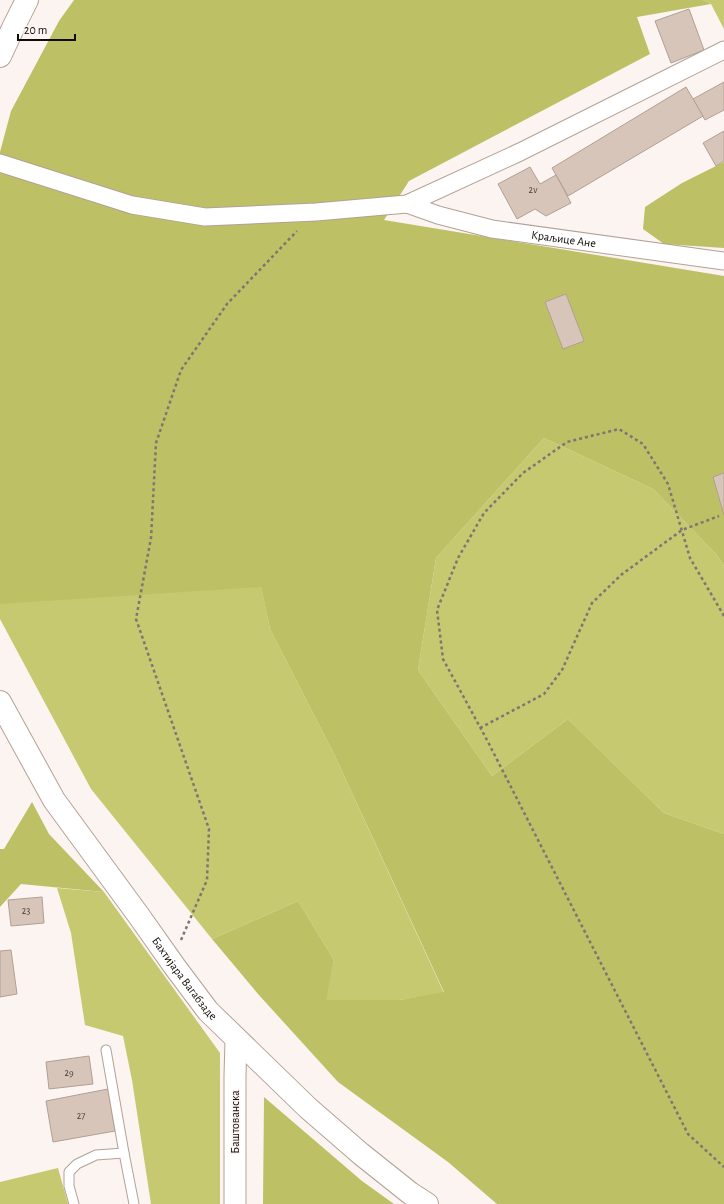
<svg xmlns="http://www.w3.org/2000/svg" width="724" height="1204" font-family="'Alegreya Sans',sans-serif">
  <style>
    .green { fill: #c6c970 }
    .forest { fill: #bdc065 }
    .building { fill: #d8c5ba; stroke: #b19f94 }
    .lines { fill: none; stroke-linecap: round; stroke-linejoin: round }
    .service-casing { stroke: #b3a196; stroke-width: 11 }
    .minor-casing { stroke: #b3a196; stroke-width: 19 }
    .tertiary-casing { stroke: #b3a196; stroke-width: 23 }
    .secondary-casing { stroke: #b3a196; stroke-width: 24 }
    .path { stroke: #7d7672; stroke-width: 2.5; stroke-dasharray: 3 3; stroke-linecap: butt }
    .service { stroke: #fff; stroke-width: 9 }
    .minor { stroke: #fff; stroke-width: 17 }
    .tertiary { stroke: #fff; stroke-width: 21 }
    .secondary { stroke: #fff; stroke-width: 22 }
    .labels { text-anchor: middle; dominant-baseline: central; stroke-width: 3; stroke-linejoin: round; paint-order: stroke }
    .number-label { font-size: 10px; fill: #433a34 }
    .street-label { font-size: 12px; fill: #110b07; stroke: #fcf4f0 }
  </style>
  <rect width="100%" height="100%" fill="#fcf4f0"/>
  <!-- green -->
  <g class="green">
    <polygon points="703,0 724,0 724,29 711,4"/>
    <polygon points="544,438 653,489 716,554 724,566 724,834 664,813 568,719 492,776 418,670 436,558"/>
    <polygon points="261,586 270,629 334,754 444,993 400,1000 325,1000 334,960 298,901 212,939 91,789 0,619 0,604 3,603"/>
    <polygon points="57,888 104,892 220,1053 220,1204 151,1204 132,1080 123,1036 85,1025 71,933"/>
    <polygon points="58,1168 68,1204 0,1204 0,1182"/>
  </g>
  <!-- forest -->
  <g class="forest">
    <polygon points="74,0 703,0 711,4 637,17 650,54 409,181 384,220 724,276 724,566 716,554 653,489 544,438 436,558 418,670 492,776 568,719 664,813 724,834 724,1204 497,1204 448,1162 338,1082 258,994 212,939 298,901 334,960 326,1000 400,1000 444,992 334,754 270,629 261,587 0,604 0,152 11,111 59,21"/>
    <polygon points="724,162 724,248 664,244 643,229 645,207 682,183"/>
    <polygon points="32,802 49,834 104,892 21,884 0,907 0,849 4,849"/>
    <polygon points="264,1097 362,1181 394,1204 263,1204"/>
  </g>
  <!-- building -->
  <g class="building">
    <polygon points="689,9 704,50 671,63 655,21"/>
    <polygon points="724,82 724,110 705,120 693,99"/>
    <polygon points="686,87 703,116 568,196 552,168"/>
    <polygon points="724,131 724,161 716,166 703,143"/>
    <polygon points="530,167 540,184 556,175 571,203 546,216 535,209 517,219 498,184"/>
    <polygon points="566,294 584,341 563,349 545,302"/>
    <polygon points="724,473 724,515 713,477"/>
    <polygon points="42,897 44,923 11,926 8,900"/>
    <polygon points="11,950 17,994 0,997 0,951"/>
    <polygon points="89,1056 93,1084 49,1089 46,1062"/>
    <polygon points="108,1089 115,1131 53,1142 46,1101"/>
  </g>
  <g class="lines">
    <defs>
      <g id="service">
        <polyline points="106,1050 124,1153 134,1204"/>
        <polyline points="74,1204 69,1186 69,1172 77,1164 96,1155 124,1153"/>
      </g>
      <g id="minor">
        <polyline points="0,163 132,205 205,217 316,212 407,204 520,152 724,50"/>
        <path id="s1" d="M407,204L438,215L492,229L724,261"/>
      </g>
      <polyline id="tertiary" points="235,1204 235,1076 236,1040"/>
      <g id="secondary">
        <polyline points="0,56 14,26 27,0"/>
        <path id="s2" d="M0,702L54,800L139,916L175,967L208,1011L308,1108L361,1154L410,1193L427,1204"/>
      </g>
    </defs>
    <!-- service casing -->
    <use href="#service" class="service-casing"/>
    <!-- minor casing -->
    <use href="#minor" class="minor-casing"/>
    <!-- tertiary casing -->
    <use href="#tertiary" class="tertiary-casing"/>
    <!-- secondary casing -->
    <use href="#secondary" class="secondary-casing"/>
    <!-- path -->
    <g class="path">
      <polyline points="724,616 690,558 668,484 643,444 619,429 567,442 523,473 484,513 458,558 437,610 443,659 487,740 688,1134 724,1167"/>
      <polyline points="480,728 544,694 562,670 592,603 621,575 682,530 719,516"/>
      <polyline points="181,940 207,880 209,829 136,619 151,538 156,443 181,370 227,304 297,231"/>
    </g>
    <!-- service -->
    <use href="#service" class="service"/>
    <!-- minor -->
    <use href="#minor" class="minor"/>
    <!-- tertiary -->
    <use href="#tertiary" class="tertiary"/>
    <!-- secondary -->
    <use href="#secondary" class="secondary"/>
  </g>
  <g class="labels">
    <!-- number labels -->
    <g class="number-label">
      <text x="533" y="190">2v</text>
      <text x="26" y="911">23</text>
      <text x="69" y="1073">29</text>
      <text x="81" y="1116">27</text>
    </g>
    <!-- street labels -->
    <g class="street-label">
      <text stroke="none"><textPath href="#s1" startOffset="161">Краљице Ане</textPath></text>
      <text stroke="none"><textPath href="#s2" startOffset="333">Бахтијара Вагабзаде</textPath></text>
      <text transform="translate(235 1122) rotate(-90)">Баштованска</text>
    </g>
  </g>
  <!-- scale -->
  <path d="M18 34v6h57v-6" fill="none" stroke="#110b07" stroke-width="2"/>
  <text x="24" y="34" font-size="12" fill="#110b07" stroke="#fcf4f0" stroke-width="3" paint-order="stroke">20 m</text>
</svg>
